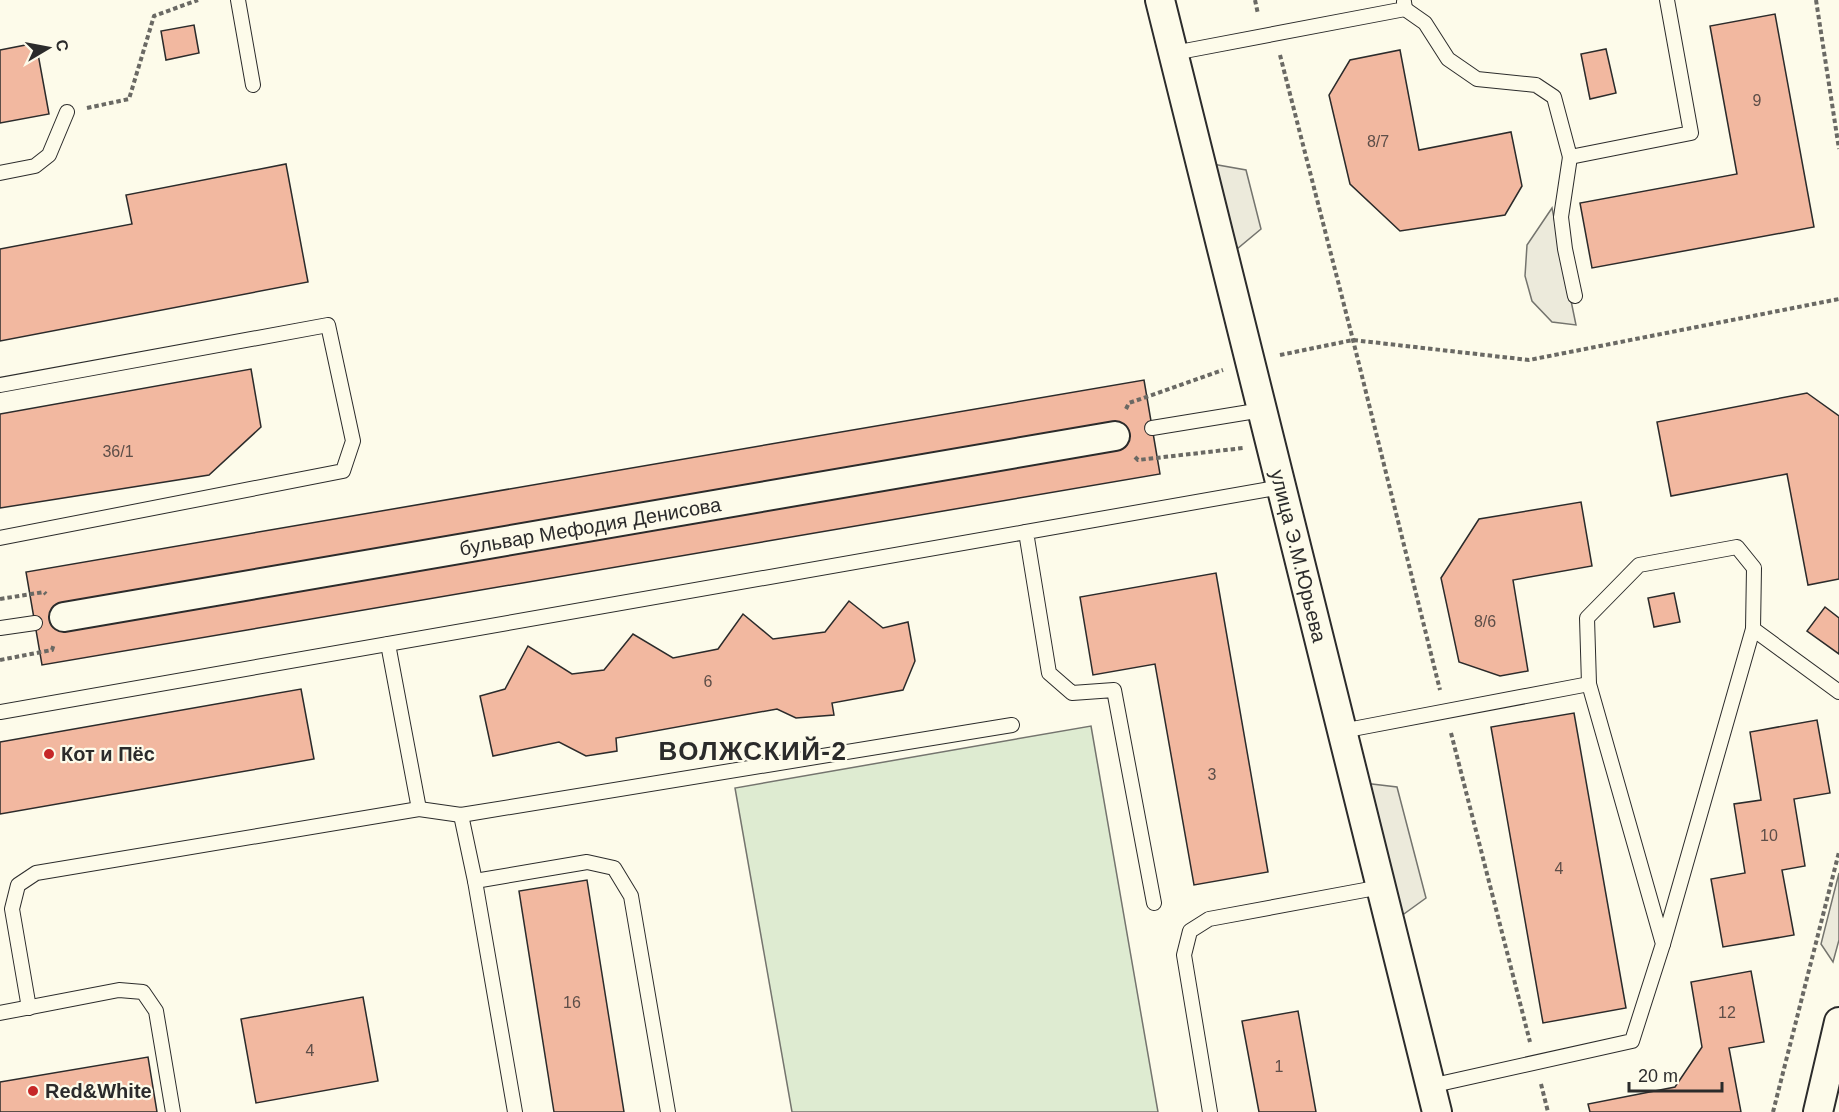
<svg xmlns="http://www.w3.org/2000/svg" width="1839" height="1112" font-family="Arial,sans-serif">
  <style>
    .green { fill: #deebd1; stroke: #74746e; stroke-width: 1.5 }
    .parking { fill: #eceadb; stroke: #74746e; stroke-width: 1.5 }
    .building { fill: #f2b8a0; stroke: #2b2b2b; stroke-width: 1.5 }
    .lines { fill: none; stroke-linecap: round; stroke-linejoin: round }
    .lane-casing { stroke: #2b2b2b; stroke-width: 16 }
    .street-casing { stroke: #2b2b2b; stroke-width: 32 }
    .path { stroke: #6a6964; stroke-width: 4; stroke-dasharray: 4.5 3; stroke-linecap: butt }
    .lane { stroke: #fdfbea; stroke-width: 14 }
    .street { stroke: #fdfbea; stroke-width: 28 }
    .poi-dot { fill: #c62828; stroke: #fdfbea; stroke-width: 2 }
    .labels { text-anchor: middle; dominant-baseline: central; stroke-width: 4.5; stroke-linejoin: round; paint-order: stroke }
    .number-label { font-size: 16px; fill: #5d4e48 }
    .street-label { font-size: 20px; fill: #2b2b2b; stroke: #fdfbea }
    .poi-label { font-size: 20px; font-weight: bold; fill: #2b2b2b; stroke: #fdfbea; text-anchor: start }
    .district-label { font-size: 26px; font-weight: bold; letter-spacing: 1.5px; fill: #2b2b2b; stroke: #fdfbea }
  </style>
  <rect width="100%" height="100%" fill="#fdfbea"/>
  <!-- green -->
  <polygon class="green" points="1091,726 1158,1112 792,1112 735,788"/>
  <!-- parking -->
  <g class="parking">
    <polygon points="1201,162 1246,170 1261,229 1225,259"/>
    <polygon points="1552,208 1576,325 1552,322 1532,301 1525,276 1527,245"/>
    <polygon points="1355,782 1397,787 1426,898 1390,924"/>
    <polygon points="1839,873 1839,940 1833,962 1821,944"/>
  </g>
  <!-- building -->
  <g class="building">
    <polygon points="1775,14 1814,227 1592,268 1580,203 1737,174 1710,26"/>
    <polygon points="194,25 199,53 166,60 161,31"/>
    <polygon points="36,43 49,114 0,123 0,50"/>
    <polygon points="1606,49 1616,93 1590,99 1581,54"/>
    <polygon points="1400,50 1419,150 1511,132 1522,186 1505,215 1400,231 1350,184 1329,95 1350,60"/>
    <polygon points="286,164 308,282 0,341 0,249 132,224 126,195"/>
    <polygon points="251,369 261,427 209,475 0,508 0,414"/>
    <polygon points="1144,380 1160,474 42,665 26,572"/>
    <polygon points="1807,393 1839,416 1839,579 1808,585 1787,474 1671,496 1657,422"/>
    <polygon points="1581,502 1592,566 1513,580 1528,671 1500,676 1459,662 1441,578 1479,519"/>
    <polygon points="1216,573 1268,872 1194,885 1155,664 1093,675 1080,597"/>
    <polygon points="1674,593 1680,622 1654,627 1648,598"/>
    <polygon points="849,601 883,628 908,622 915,661 903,690 832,703 834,715 796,718 777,709 616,738 617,751 586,756 559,742 493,756 480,696 505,689 528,646 572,674 604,670 633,634 673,658 718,649 743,614 773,639 825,632"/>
    <polygon points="1825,607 1839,618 1839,654 1807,631"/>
    <polygon points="301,689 314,759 0,814 0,742"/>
    <polygon points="1574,713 1626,1008 1543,1023 1491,727"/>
    <polygon points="1817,720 1830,793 1794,799 1805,866 1782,870 1794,935 1723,947 1711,879 1745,873 1734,804 1761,800 1750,732"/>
    <polygon points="587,880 624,1112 554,1112 519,891"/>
    <polygon points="1751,971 1764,1042 1729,1048 1741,1112 1590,1112 1588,1104 1675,1087 1702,1047 1691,982"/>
    <polygon points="363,997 378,1081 256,1103 241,1019"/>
    <polygon points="1298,1011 1316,1112 1259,1112 1242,1021"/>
    <polygon points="148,1057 157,1112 0,1112 0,1082"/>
  </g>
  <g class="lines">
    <defs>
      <g id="lane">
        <polyline points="238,0 253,85"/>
        <polyline points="1405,9 1425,23 1448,59 1477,79 1536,85 1554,97 1570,157 1691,133 1667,0"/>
        <polyline points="1174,53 1405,9 1404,2"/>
        <polyline points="1570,157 1561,217 1565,249 1575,296"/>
        <polyline points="0,173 35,166 49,155 67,112"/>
        <polyline points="0,385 328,325 353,441 343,471 0,538"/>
        <polyline points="1152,428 1262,410"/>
        <polyline points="0,628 35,623"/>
        <polyline points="388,644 419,809"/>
        <polyline points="0,712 1026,532"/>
        <polyline points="1342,731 1589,684"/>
        <polyline points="461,815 475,881 515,1112"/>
        <polyline points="475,881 587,862 614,868 631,896 668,1112"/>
        <polyline points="1154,903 1114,690 1072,693 1049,673 1026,532 1281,487"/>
        <polyline points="1663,944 1753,629"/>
        <polyline points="29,1008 12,909 18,885 36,873 419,809 461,815 1012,725"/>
        <polyline points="0,1013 119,990 143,992 156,1011 173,1112"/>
        <polyline points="1430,1086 1632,1041 1663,944 1589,684 1587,618 1639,565 1737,547 1754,568 1753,629 1839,692"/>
        <polyline points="1210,1112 1184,955 1190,931 1209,919 1381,887"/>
      </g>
      <g id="street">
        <path id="s1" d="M1160,0L1437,1112"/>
        <path id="s2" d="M64,617L1115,436"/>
        <polyline points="1818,1112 1839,1022"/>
      </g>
    </defs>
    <!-- lane casing -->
    <use href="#lane" class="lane-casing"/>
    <!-- street casing -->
    <use href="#street" class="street-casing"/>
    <!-- path -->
    <g class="path">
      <polyline points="1255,0 1258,14"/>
      <polyline points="1816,0 1839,149"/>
      <polyline points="1280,55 1353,340 1440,690"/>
      <polyline points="87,108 129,99 154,16 198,0"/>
      <polyline points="1280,355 1353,340 1529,360 1839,299"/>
      <polyline points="1126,409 1129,403 1223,370"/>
      <polyline points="1135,457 1138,460 1243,448"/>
      <polyline points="0,599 44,592 46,594"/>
      <polyline points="0,660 52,650 54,644"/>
      <polyline points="1451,733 1530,1042"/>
      <polyline points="1541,1084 1548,1112"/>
      <polyline points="1773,1112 1839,852"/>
    </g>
    <!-- lane -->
    <use href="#lane" class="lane"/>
    <!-- street -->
    <use href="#street" class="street"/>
  </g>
  <!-- markers -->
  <g class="poi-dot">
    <circle cx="49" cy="754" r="6"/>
    <circle cx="33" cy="1091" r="6"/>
  </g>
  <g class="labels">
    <!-- number labels -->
    <g class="number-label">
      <text x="1757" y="100">9</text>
      <text x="1378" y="141">8/7</text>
      <text x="118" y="451">36/1</text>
      <text x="1485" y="621">8/6</text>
      <text x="708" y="681">6</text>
      <text x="1212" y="774">3</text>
      <text x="1769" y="835">10</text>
      <text x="1559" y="868">4</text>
      <text x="572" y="1002">16</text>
      <text x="1727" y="1012">12</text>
      <text x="310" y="1050">4</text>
      <text x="1279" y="1066">1</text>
    </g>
    <!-- street labels -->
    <g class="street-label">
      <text stroke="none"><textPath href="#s2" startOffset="534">бульвар Мефодия Денисова</textPath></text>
      <text stroke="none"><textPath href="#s1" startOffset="573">улица Э.М.Юрьева</textPath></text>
    </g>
    <!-- poi labels -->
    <g class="poi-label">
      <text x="61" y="754">Кот и Пёс</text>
      <text x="45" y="1091">Red&amp;White</text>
    </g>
    <!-- district labels -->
    <g class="district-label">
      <text x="753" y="751">ВОЛЖСКИЙ-2</text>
    </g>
  </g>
  <!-- north arrow -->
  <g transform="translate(48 48) rotate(80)" stroke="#fdfbea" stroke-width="4.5" paint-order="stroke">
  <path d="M0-4.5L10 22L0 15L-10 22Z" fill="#2b2b2b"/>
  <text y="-9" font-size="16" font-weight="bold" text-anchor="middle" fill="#2b2b2b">С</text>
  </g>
  <!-- scale -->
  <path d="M1629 1082v9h93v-9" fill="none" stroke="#2b2b2b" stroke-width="3"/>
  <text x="1638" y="1082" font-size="18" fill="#2b2b2b" stroke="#fdfbea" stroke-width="4.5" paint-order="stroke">20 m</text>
</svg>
